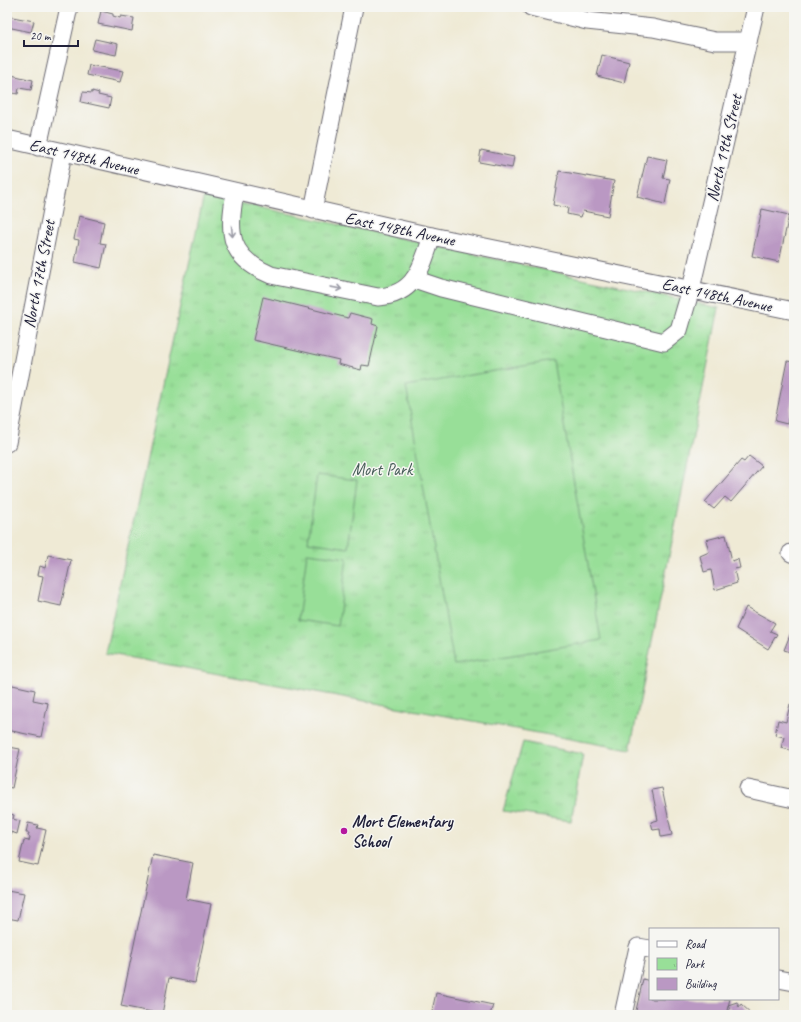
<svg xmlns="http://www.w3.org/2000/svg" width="801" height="1022" font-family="Caveat,sans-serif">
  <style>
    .park { fill: url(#park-tufts); stroke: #5d806a }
    .pitch { fill: #98df98; stroke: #5d806a }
    .building { fill: #ba98c3 }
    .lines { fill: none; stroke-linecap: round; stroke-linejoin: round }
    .minor-casing { stroke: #6a6871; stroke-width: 19 }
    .minor { stroke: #fff; stroke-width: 17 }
    .oneway { stroke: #9c9ca7 }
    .poi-dot { fill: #b5179e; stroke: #f6f6f2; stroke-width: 1.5 }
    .labels { text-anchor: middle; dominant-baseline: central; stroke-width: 3; stroke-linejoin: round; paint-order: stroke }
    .street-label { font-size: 17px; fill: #22223b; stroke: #f6f6f2 }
    .park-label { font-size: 17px; fill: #455b57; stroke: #f6f6f2 }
    .poi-label { font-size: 17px; font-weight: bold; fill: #22223b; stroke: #f6f6f2; text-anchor: start }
  </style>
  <defs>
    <pattern id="park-tufts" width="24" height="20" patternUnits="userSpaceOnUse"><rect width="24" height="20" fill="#98df98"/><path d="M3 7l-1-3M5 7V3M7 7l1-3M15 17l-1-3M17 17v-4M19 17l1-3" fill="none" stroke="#83bf84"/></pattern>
  </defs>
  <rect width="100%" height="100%" fill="#f6f6f2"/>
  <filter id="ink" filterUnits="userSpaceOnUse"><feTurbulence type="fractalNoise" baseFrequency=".025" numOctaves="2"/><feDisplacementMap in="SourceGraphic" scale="8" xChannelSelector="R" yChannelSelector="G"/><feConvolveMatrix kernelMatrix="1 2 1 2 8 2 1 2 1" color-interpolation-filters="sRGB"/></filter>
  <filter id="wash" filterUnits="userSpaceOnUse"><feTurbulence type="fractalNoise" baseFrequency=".012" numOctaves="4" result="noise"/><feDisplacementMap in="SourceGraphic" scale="16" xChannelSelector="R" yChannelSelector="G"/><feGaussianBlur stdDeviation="0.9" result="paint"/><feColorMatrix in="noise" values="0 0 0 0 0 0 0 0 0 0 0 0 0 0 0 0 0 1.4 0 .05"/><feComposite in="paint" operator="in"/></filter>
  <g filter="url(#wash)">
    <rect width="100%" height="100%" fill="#efead5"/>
    <!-- park -->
    <g class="park">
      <polygon points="204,195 719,308 630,750 105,653"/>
      <polygon points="523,742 583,754 571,821 503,811"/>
    </g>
    <!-- pitch -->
    <g class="pitch">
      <polygon points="553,361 601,640 454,665 406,386"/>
      <polygon points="317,475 357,480 348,548 308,542"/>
      <polygon points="307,553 347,558 338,626 298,620"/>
    </g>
    <g id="blocks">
      <!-- building -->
      <g class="building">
        <polygon points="101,11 113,14 113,16 120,18 121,16 134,18 132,31 98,24"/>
        <polygon points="7,16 34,21 31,32 7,27"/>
        <polygon points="95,39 118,44 116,55 92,50"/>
        <polygon points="602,55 629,62 624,83 597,76"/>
        <polygon points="89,65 123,71 120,82 87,75"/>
        <polygon points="7,74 33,80 31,90 19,88 18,94 7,92"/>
        <polygon points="92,91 99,93 98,95 111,98 109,108 81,102 83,92 92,93"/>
        <polygon points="481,150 514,157 512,168 479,162"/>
        <polygon points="647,156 667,160 663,178 670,179 665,204 637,197"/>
        <polygon points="559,171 614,181 608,216 583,211 581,217 567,214 568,208 553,205"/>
        <polygon points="762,209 789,215 779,262 752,256"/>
        <polygon points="79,216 104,222 100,243 106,244 101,268 75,262 79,240 74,239"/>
        <polygon points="263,297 348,318 350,313 373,319 372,324 378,326 369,366 362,365 361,370 338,364 339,360 253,340"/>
        <polygon points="787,361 794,362 794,393 787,424 775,421"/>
        <polygon points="749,456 762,466 731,502 725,497 714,509 705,502 741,460 744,462"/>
        <polygon points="726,535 732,561 738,559 740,568 734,569 737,583 715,590 711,570 704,572 700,556 709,552 706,540"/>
        <polygon points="48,555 71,560 61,606 38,601 43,576 38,575 40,566 45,568"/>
        <polygon points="746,607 775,623 770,631 777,634 768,649 736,629"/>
        <polygon points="794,625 794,653 784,650"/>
        <polygon points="8,684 35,690 33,700 48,703 41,737 7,730"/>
        <polygon points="790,704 794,704 794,751 781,748 784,737 775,735 778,720 786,722"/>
        <polygon points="9,747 20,749 12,788 7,787 7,756"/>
        <polygon points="662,788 672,835 661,837 660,829 653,830 651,822 658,820 652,790"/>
        <polygon points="7,813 14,815 13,819 20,821 17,834 11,832 8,848"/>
        <polygon points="28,823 38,825 37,828 46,830 38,866 19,862 24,840 29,841 30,837 28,836 29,833 26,833"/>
        <polygon points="153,855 193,863 186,899 211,904 195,983 169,978 162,1014 121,1006"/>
        <polygon points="7,890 24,893 18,920 7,918"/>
        <polygon points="643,979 650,981 650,999 730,999 727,1010 730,1010 728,1005 737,1002 739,1007 741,1004 753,1015 635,1015"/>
        <polygon points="436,993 493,1005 490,1015 431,1015"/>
      </g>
    </g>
  </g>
  <g filter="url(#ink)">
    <use href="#blocks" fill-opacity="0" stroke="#6a6871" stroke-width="1"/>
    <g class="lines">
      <defs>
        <g id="minor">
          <polyline points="531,7 587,21 653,28 715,41 748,41"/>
          <polyline points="7,139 422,234 794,311"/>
          <polyline points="38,147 69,7"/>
          <path d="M235,192C228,234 228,257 271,275L378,297C415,295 422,267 432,236"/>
          <polyline points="313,210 354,7"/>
          <polyline points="414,279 441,288 664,342 679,330 691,289 756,7"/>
          <polyline points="7,443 63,153"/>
          <polyline points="791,553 794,554"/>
          <polyline points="748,789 794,799"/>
          <polyline points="778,979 794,982"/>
          <polyline points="623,1015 638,947 650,949"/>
        </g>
      </defs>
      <!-- minor casing -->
      <use href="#minor" class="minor-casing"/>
      <!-- minor -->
      <use href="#minor" class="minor"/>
    </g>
    <!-- one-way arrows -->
    <defs><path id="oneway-shaft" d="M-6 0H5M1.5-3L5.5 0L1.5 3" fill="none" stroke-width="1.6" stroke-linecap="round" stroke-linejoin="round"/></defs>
    <g class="oneway">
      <use href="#oneway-shaft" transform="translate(232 231) rotate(85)"/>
      <use href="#oneway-shaft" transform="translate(336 288) rotate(11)"/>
    </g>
  </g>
  <!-- markers -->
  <circle class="poi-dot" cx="344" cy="831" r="4"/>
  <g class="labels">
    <!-- street labels -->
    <g class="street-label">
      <text transform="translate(724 148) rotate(-77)">North 19th Street</text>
      <text transform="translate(84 157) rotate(13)">East 148th Avenue</text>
      <text transform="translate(400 229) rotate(12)">East 148th Avenue</text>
      <text transform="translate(39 274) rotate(-79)">North 17th Street</text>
      <text transform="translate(717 295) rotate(12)">East 148th Avenue</text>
    </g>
    <!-- park labels -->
    <g class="park-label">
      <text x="382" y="469">Mort Park</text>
    </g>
    <!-- poi labels -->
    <g class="poi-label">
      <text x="352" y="821">Mort Elementary<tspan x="352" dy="20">School</tspan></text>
    </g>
  </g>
  <!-- margin -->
  <rect width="801" height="1022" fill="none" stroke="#f6f6f2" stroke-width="24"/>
  <!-- legend -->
  <rect x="649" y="928" width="130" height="72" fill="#f6f6f2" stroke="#a1a1a9"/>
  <rect x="657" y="941" width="20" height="6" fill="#ffffff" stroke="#a1a1a9"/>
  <text x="685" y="948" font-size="12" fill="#22223b">Road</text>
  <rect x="657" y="958" width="20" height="12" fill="url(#park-tufts)" stroke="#a1a1a9"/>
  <text x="685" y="968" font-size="12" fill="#22223b">Park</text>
  <rect x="657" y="978" width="20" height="12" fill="#ba98c3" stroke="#a1a1a9"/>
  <text x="685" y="988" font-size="12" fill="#22223b">Building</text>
  <!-- scale -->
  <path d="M24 40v6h54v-6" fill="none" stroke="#22223b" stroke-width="2"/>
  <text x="30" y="40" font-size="12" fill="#22223b" stroke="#f6f6f2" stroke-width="3" paint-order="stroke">20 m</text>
</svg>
